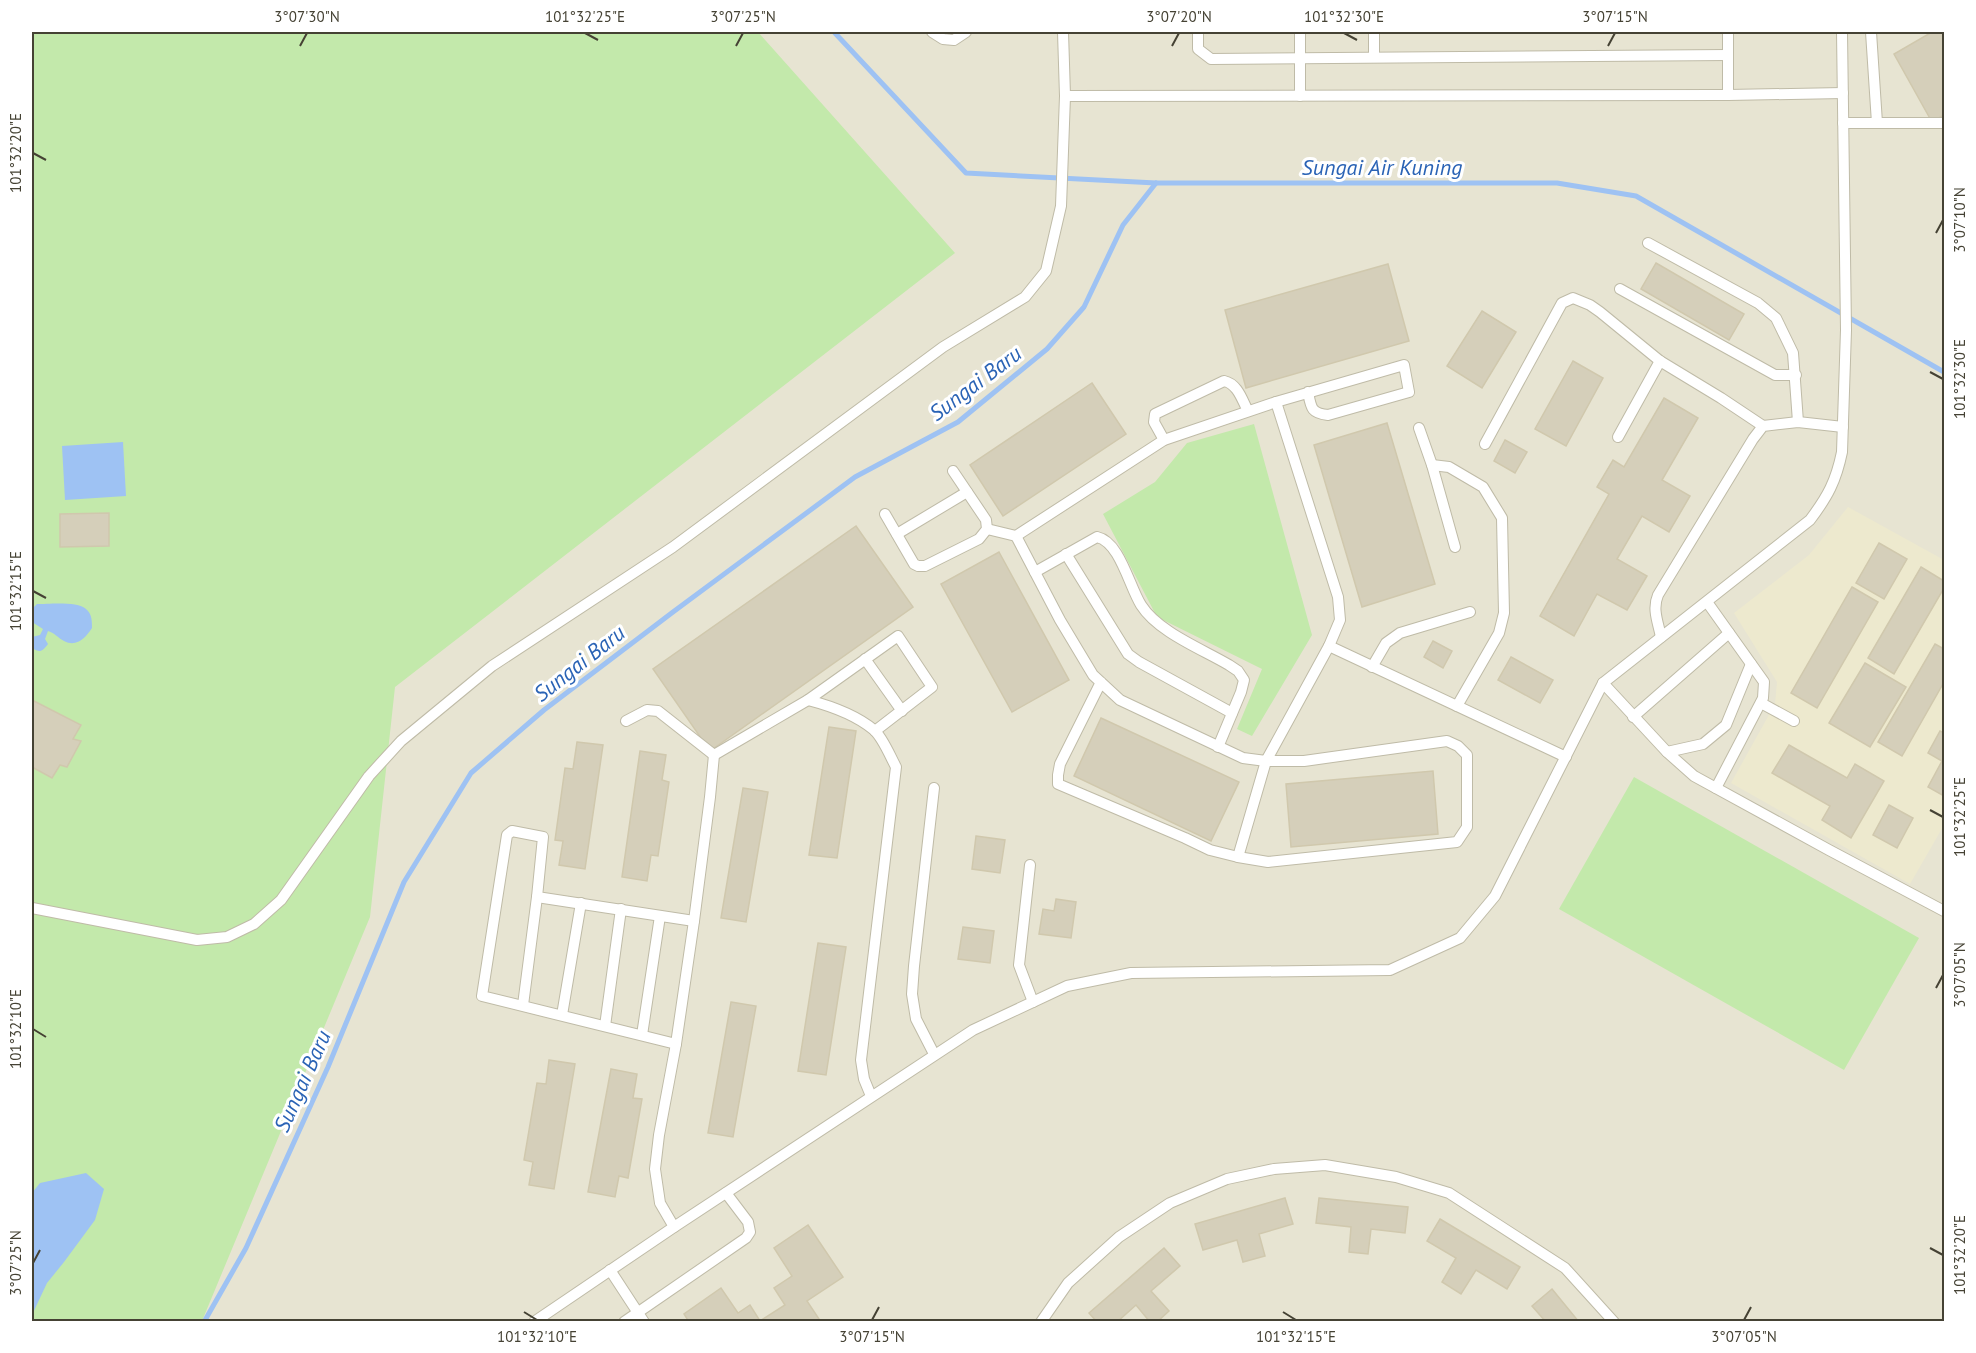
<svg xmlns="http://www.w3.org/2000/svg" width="1976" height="1353" font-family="'PT Sans',sans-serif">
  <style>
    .residential { fill: #e7e4d2 }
    .education { fill: #ede9ce }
    .green { fill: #c3e9ab }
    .water { fill: #9ec2f3 }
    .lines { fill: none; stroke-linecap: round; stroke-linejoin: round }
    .stream { stroke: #9ec2f3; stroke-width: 5 }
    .building { fill: #d5cfba; stroke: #d0c8ad; stroke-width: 1.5 }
    .service-casing { stroke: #bfbba7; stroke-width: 12 }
    .service { stroke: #fff; stroke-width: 10 }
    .ticks { fill: none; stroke: #454234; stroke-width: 2 }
    .labels { text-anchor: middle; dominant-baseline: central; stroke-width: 6; stroke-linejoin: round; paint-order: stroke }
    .water-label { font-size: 22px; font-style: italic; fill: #2a63b5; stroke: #fff }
    .neatline { fill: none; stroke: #454234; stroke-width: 2 }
    .ticks-label { font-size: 15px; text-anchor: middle; fill: #454234 }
  </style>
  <rect width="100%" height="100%" fill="#f3f1e5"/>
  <!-- residential -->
  <rect class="residential" x="32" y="32" width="1912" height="1289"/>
  <!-- education -->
  <polygon class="education" points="1848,507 1944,560 1944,825 1910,884 1731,783 1775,704 1777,682 1734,613 1809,555"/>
  <!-- green -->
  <g class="green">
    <polygon points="32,32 758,32 955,253 395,687 370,917 202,1321 32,1321"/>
    <polygon points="1254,424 1312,635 1252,736 1237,729 1262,669 1157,617 1103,514 1155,482 1187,443"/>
    <polygon points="1634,777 1919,938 1844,1070 1559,909"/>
  </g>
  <!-- water -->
  <g class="water">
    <polygon points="123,442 126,496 65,500 62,446"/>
    <path d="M37,604C49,604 78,601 86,609C92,614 92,621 92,628C86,637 77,648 64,641C58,638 55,633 48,631L45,639L48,644C42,652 40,653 32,648V637L40,635L43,629L32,622V609Z"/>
    <polygon points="86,1173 104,1189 95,1220 64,1262 47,1283 32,1315 32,1193 40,1183"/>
  </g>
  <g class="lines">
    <!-- stream -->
    <g class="stream">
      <polyline points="834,32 966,173 1156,183 1557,183 1636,196 1944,372"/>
      <polyline points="204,1322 246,1248 328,1067 404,882 471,773 544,710 673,612 855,477 958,422 1047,349 1084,307 1123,225 1156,183"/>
    </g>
  </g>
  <!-- building -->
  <g class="building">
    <polygon points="1932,32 1944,32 1944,115 1932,122 1894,54"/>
    <polygon points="1656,263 1744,314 1729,340 1641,289"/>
    <polygon points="1388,264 1409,341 1246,388 1225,310"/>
    <polygon points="1482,311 1516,332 1482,388 1447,366"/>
    <polygon points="1573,361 1603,378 1566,446 1535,429"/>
    <polygon points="1092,383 1126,434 1003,516 970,465"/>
    <polygon points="1664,398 1698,418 1662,480 1690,496 1669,532 1642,516 1617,559 1647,576 1627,610 1597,594 1574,636 1540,616 1609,494 1597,487 1613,460 1624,467"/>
    <polygon points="1387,423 1435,584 1362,607 1314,445"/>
    <polygon points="1505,440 1527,452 1515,473 1494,461"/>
    <polygon points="109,513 109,546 60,547 60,514"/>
    <polygon points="856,526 913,607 710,751 653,669"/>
    <polygon points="1879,543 1907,559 1884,599 1856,583"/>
    <polygon points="999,552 1069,680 1012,712 941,584"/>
    <polygon points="1921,567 1944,581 1944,588 1894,674 1868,658"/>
    <polygon points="1852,587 1878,602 1817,708 1791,693"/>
    <polygon points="1433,641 1452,651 1443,668 1424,657"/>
    <polygon points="1935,644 1944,649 1944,682 1902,756 1878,742"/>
    <polygon points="1511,657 1553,680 1540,703 1498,680"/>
    <polygon points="1865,663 1906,687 1870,747 1829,723"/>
    <polygon points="32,700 81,725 73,739 81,741 67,767 60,765 52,778 32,767"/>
    <polygon points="1101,718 1239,782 1211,841 1074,776"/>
    <polygon points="829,727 856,731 837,858 809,855"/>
    <polygon points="1940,731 1944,733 1944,796 1928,787 1942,761 1928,753"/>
    <polygon points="577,742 603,745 585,869 559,865 563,841 555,840 565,768 573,769"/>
    <polygon points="1789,745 1847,778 1855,764 1884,781 1851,838 1822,820 1830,806 1772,773"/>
    <polygon points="640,751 666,755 662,780 669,782 658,856 651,855 647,881 622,877"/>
    <polygon points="1433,771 1438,834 1291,847 1286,784"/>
    <polygon points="743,788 768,792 746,922 721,918"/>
    <polygon points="1889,805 1913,818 1897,848 1873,835"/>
    <polygon points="976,836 1005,840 1000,873 972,869"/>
    <polygon points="1056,899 1076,902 1071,938 1039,934 1043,909 1054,911"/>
    <polygon points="963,927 994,931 990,963 958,959"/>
    <polygon points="818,943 846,947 826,1075 798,1071"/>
    <polygon points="731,1002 756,1006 733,1137 708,1133"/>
    <polygon points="549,1060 575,1064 554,1189 529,1185 533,1162 524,1160 537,1083 546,1084"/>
    <polygon points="611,1069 637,1074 633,1098 642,1099 628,1178 619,1176 615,1197 588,1192"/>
    <polygon points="1285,1198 1293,1224 1259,1234 1265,1256 1243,1262 1237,1240 1203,1250 1195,1224"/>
    <polygon points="1319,1198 1408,1207 1405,1233 1371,1229 1368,1254 1349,1252 1351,1227 1316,1223"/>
    <polygon points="1440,1219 1520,1267 1507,1289 1476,1270 1461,1294 1442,1282 1456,1258 1427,1241"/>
    <polygon points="808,1225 843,1277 807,1301 821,1322 689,1322 684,1314 721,1288 738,1313 750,1305 760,1321 785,1305 774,1288 792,1276 774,1248"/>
    <polygon points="1164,1248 1180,1266 1151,1291 1169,1311 1157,1322 1150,1322 1136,1305 1117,1322 1097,1322 1089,1313"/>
    <polygon points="1552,1289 1579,1322 1546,1322 1532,1306"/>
  </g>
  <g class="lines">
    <defs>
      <g id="service">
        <polyline points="932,32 943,39 954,40 966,32"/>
        <polyline points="1198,32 1198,49 1211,59 1728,55"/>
        <polyline points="1374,32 1374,57"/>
        <polyline points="1871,32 1877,123"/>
        <polyline points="1728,95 1728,32"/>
        <polyline points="1065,96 1728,95 1843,93"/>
        <polyline points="1300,96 1300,32"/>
        <polyline points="1843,123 1944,123"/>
        <polyline points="1648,243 1758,303 1776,318 1793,353 1798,422"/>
        <polyline points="1620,289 1775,375 1796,375"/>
        <polyline points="1419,428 1432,465 1455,547"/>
        <polyline points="1618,437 1660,361"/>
        <path d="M1164,440L1154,422L1155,414L1224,381C1238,384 1242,400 1248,411"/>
        <polyline points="1485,444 1562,303 1573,298 1590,305 1600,312 1660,361 1721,398 1763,426"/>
        <polyline points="1432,465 1449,467 1483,487 1502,518 1504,613 1499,633 1457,706"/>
        <polyline points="885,514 914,564 918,566 925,566 979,539 987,529 986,520 953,471"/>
        <path d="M987,529L1016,536L1164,440L1276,402L1404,365L1409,392L1328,415C1311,413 1311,408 1308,392"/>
        <polyline points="897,534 967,492"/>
        <polyline points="1016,536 1060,620 1093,675 1120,700 1243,758 1266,761 1304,761 1447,741 1458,746 1467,755 1467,827 1457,842 1268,862 1238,857 1210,850 1185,838 1058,784 1058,775 1060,764 1101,682"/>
        <polyline points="1066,554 1128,654 1139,662 1232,713"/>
        <path d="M1035,572L1097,537C1120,542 1129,586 1141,605C1158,632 1202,649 1229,665L1238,671L1244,680L1241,692L1218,747"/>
        <polyline points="1707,602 1764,682 1763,698 1716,788"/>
        <path d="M1661,637C1658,622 1652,609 1658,595L1753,439L1763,426L1798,422L1843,427"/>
        <polyline points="1329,646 1566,757"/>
        <polyline points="865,659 902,711"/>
        <polyline points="1372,667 1386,643 1400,633 1470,612"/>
        <polyline points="1603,683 1667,752 1694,776 1829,850 1944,911"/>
        <path d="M808,700C831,706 855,714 874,730C883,738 890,756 896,767L861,1060L864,1079L871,1096"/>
        <polyline points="1761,703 1794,721"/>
        <polyline points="1633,717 1729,633"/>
        <polyline points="626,721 647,710 658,711 714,755"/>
        <polyline points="1667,752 1703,744 1726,725 1751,664"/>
        <polyline points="714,755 808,700 898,636 932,687 875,731"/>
        <polyline points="934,788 914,966 912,994 916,1019 934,1054"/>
        <polyline points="1238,857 1266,761 1329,646 1340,620 1338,597 1276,402"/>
        <polyline points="1030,865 1019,965 1033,1002"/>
        <polyline points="32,908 197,940 227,937 254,924 281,900 369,776 401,741 492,666 673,547 943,347 1025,297 1046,271 1061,206 1065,96 1063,32"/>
        <polyline points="523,1005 537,897"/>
        <polyline points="562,1015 581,903"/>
        <polyline points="605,1026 621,909"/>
        <polyline points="642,1035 660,916"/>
        <polyline points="676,1044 482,996 507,835 512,831 543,837 537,897 694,921"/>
        <polyline points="674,1227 660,1203 655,1169 659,1135 676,1044 694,921 710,797 714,755"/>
        <polyline points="610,1270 644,1322"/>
        <path d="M534,1322L674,1227L973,1030L1067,986L1131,973L1390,970L1460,938L1495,896L1603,683L1810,520C1828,496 1836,481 1842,452L1846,330L1842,32"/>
        <polyline points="624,1322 746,1238 750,1232 748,1222 726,1193"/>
        <polyline points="1041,1322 1068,1283 1119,1237 1170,1203 1227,1179 1274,1169 1325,1165 1396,1177 1449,1193 1565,1268 1614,1322"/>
      </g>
    </defs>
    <!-- service casing -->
    <use href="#service" class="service-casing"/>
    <!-- service -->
    <use href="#service" class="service"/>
  </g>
  <!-- ticks -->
  <path class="ticks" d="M585,33L598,40M1344,33L1357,40M300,46L307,33M736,46L743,33M1172,46L1179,33M1608,46L1615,33M33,153L46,160M1936,233L1943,220M1930,372L1943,379M33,591L46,598M1930,810L1943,817M1936,988L1943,975M33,1029L46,1037M1930,1248L1943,1255M33,1263L40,1250M524,1312L537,1320M1283,1312L1296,1320M872,1320L879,1307M1744,1320L1751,1307"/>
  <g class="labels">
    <!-- water labels -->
    <g class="water-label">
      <text x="1382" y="167">Sungai Air Kuning</text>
      <text transform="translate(975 383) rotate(-37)">Sungai Baru</text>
      <text transform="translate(579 663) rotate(-38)">Sungai Baru</text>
      <text transform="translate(302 1081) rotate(-66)">Sungai Baru</text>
    </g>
  </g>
  <!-- border -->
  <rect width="1976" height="1353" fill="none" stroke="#ffffff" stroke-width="66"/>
  <rect x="33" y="33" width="1910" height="1287" class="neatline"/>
  <g class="ticks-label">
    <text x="307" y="22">3°07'30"N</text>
    <text x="585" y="22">101°32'25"E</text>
    <text x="743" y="22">3°07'25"N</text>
    <text x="1179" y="22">3°07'20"N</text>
    <text x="1344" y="22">101°32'30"E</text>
    <text x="1615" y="22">3°07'15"N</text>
    <text transform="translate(16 153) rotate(-90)" y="5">101°32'20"E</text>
    <text transform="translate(1960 220) rotate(-90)" y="5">3°07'10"N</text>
    <text transform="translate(1960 379) rotate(-90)" y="5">101°32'30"E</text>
    <text transform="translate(16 591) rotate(-90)" y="5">101°32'15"E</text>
    <text transform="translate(1960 817) rotate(-90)" y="5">101°32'25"E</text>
    <text transform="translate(1960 975) rotate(-90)" y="5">3°07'05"N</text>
    <text transform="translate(16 1029) rotate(-90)" y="5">101°32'10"E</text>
    <text transform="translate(1960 1255) rotate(-90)" y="5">101°32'20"E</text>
    <text transform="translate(16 1263) rotate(-90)" y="5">3°07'25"N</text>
    <text x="537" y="1342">101°32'10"E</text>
    <text x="872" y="1342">3°07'15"N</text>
    <text x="1296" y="1342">101°32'15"E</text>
    <text x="1744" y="1342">3°07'05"N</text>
  </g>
</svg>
